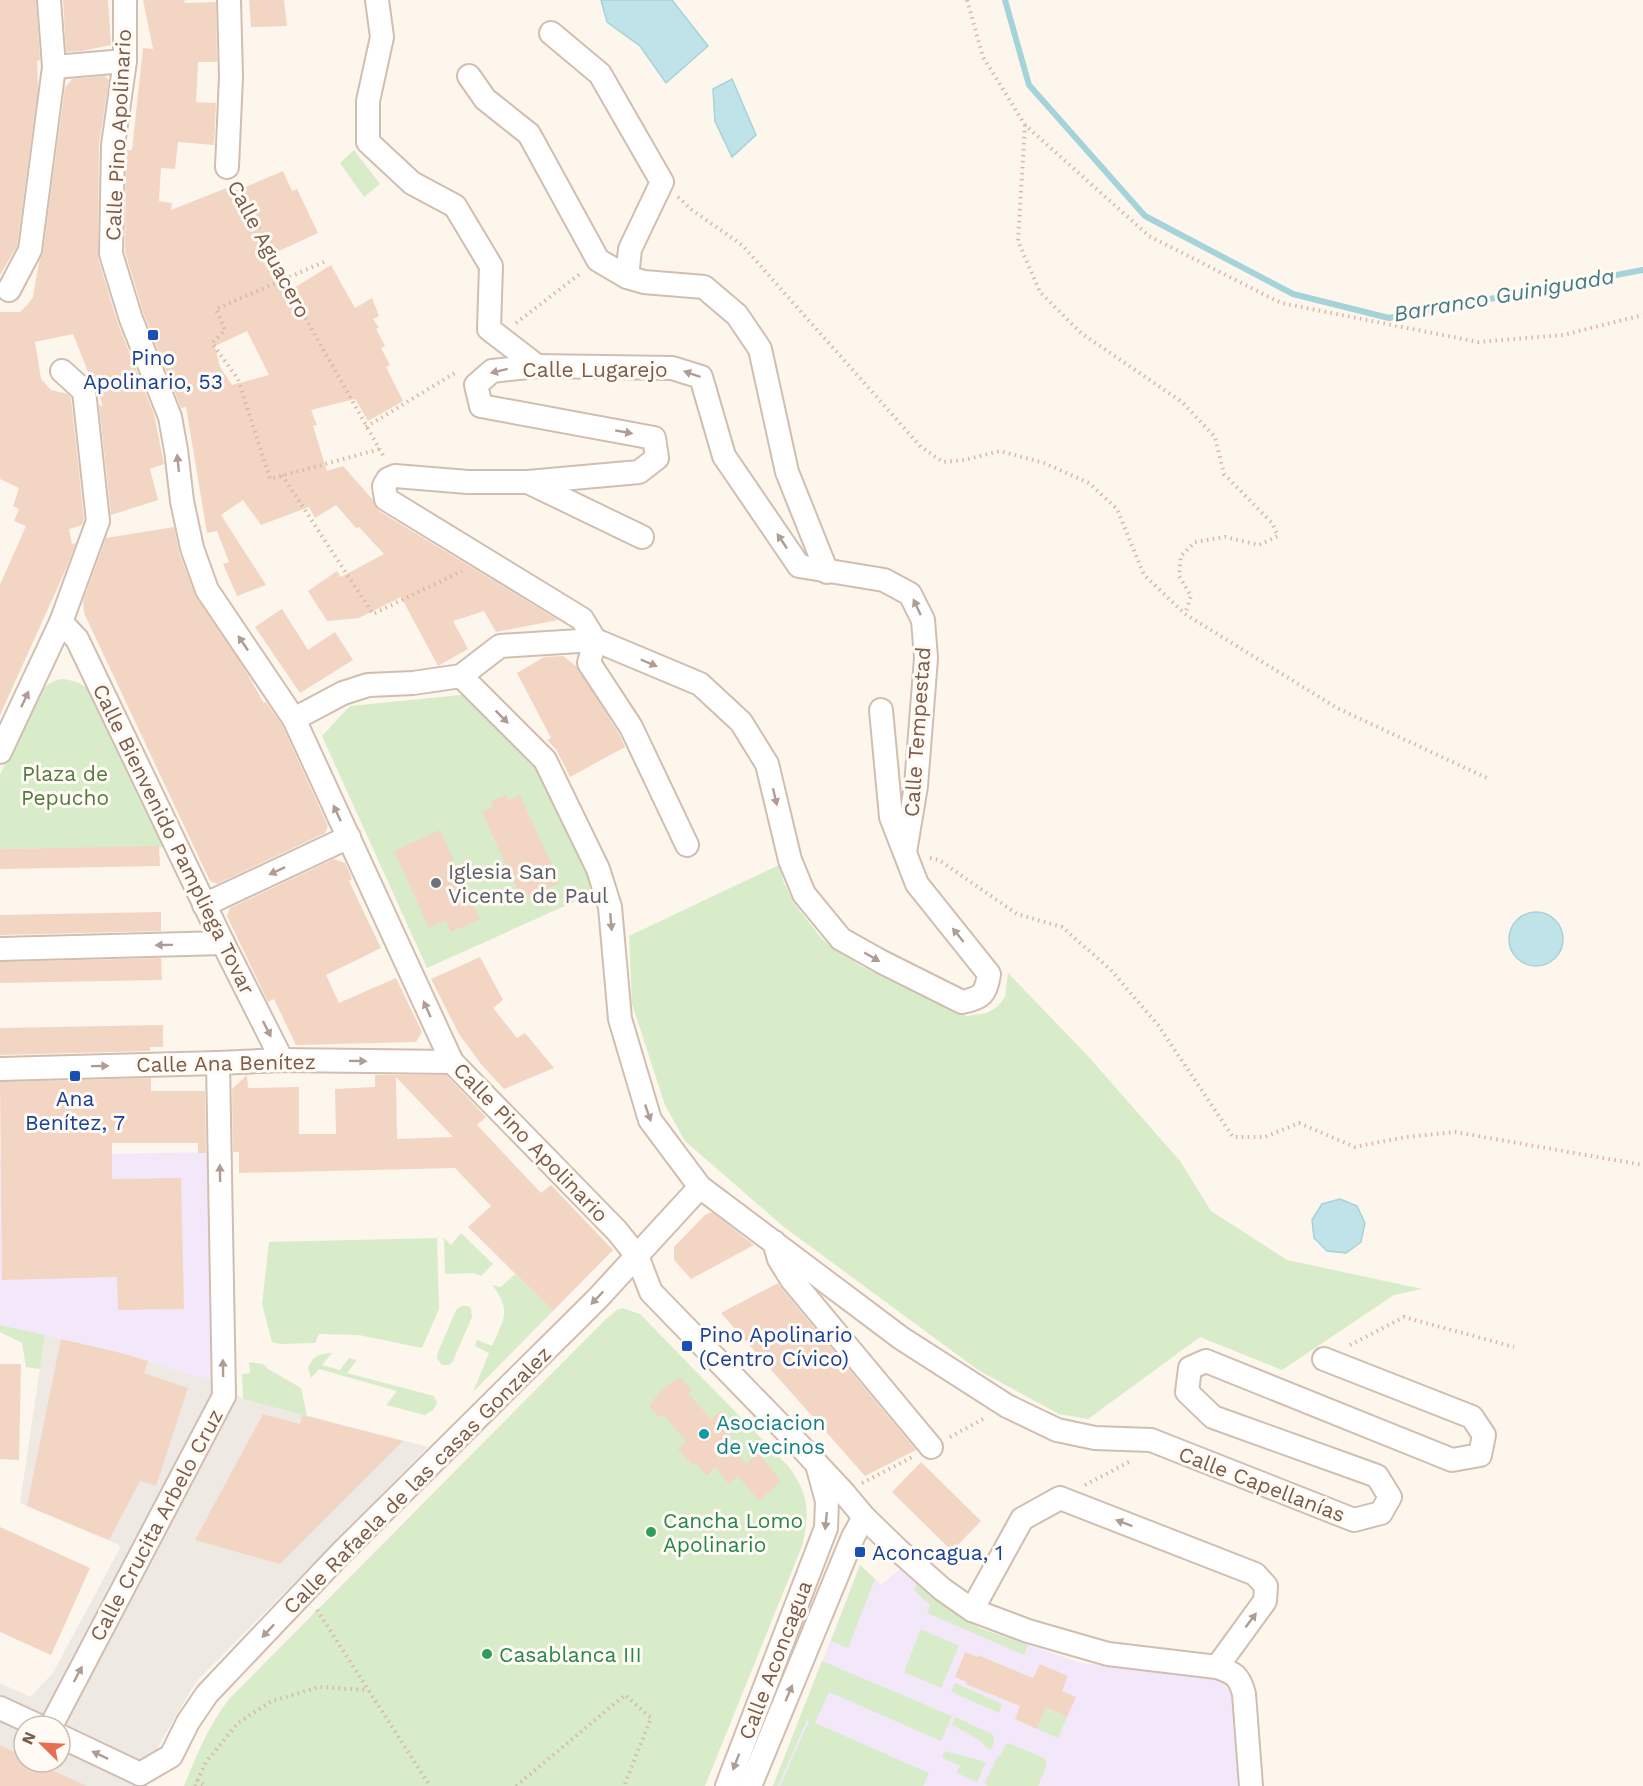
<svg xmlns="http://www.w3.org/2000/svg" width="1643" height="1786" font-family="'Work Sans',sans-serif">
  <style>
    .industrial { fill: #efe9e4; fill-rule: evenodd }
    .education { fill: #f3e8fa }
    .green { fill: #d8ecc9 }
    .water { fill: #bfe3e8; stroke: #a5d3da; stroke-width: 1.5 }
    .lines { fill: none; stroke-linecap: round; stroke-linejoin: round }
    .stream { stroke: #a5d3da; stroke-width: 6 }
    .building { fill: #f3d5c3; fill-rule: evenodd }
    .street-casing { stroke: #d1beb0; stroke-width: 26 }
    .path { stroke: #d9b8a5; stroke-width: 4; stroke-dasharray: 1.5 4.5; stroke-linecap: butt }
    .street { stroke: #fff; stroke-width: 22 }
    .oneway { fill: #af9d94 }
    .transit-dot { fill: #1a4fb4; stroke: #fffaf3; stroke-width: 2 }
    .worship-dot { fill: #6b7280; stroke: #fffaf3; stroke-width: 2 }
    .culture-dot { fill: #0f9aa8; stroke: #fffaf3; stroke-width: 2 }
    .leisure-dot { fill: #2e9e5b; stroke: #fffaf3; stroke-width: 2 }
    .labels { text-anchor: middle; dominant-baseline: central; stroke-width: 6; stroke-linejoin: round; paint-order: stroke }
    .street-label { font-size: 21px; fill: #7a5c4d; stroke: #fffaf3 }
    .transit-label { font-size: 21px; fill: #164399; stroke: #fffaf3 }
    .park-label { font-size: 21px; fill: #537a41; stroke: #fffaf3 }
    .worship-label { font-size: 21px; fill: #5b616d; stroke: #fffaf3; text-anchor: start }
    .culture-label { font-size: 21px; fill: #0d838f; stroke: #fffaf3; text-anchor: start }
    .leisure-label { font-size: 21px; fill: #27864d; stroke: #fffaf3; text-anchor: start }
    .water-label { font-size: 22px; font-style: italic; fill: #437c86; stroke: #fffaf3 }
  </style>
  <rect width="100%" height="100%" fill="#fdf6ec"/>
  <!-- industrial -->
  <path class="industrial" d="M45,1335L121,1353L213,1381L243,1399L428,1447L196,1682L160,1743L143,1786H0V1683L30,1697L53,1673L121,1546L20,1503ZM24,1726H60V1762H24Z"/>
  <!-- education -->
  <g class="education">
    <polygon points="210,1152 213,1381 121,1353 0,1325 0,1156"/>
    <polygon points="906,1564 935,1594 979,1628 1081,1663 1219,1677 1232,1684 1242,1786 773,1786 860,1565 881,1585"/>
  </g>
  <!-- green -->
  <g class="green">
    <polygon points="354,150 380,184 364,197 340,163"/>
    <path d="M61,679C75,680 84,684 94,695L164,847L0,849V775L36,696C44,687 49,682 61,679Z"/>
    <polygon points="461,695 479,702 548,780 596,892 427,968 322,736 350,706"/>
    <polygon points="779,865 784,883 794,903 821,938 831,947 861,966 954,1011 967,1016 987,1013 997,1007 1005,997 1008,973 1087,1055 1180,1161 1211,1211 1287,1260 1422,1289 1394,1295 1282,1370 1200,1337 1088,1419 1059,1414 978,1370 784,1227 685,1141 665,1105 632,1004 629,936"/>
    <polygon points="461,1233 493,1264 481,1276 473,1273 445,1274 444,1238 451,1245"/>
    <polygon points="437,1238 439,1309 422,1348 359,1335 319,1334 315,1343 280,1344 272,1342 262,1304 269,1242"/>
    <path d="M515,1274L553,1311L473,1392L489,1353L475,1346L477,1340L492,1346C504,1318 512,1311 492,1285L501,1287Z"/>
    <polygon points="462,1306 468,1306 471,1308 472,1317 453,1361 449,1365 442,1365 437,1359 437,1355 456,1310"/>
    <path d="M623,1308L640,1314L789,1467C809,1495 810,1513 802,1546L705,1786H184C197,1754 208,1727 229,1699L606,1319L617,1310Z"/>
    <polygon points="0,1325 45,1335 40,1369 26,1367 22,1343 0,1332"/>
    <path d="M332,1353L322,1365L340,1370L349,1358L357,1360L347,1373L434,1396L437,1403L433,1410L425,1415L386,1405L397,1391L319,1369L311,1378L308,1368C313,1356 320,1353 332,1353Z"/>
    <polygon points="249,1362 263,1364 268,1369 301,1388 307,1416 243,1399 242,1374 250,1373"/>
    <polygon points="860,1565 875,1579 848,1648 831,1641"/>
    <polygon points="919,1578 935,1594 979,1628 1028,1645 1024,1655 927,1613 931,1604 926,1602 914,1590"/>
    <polygon points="921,1629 959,1646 941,1688 904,1672"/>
    <polygon points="822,1661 952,1716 941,1741 829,1692 815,1723 929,1773 923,1786 780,1786 809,1721 807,1720 778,1786 773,1786"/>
    <polygon points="955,1683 1002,1704 999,1713 951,1692"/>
    <polygon points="1046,1707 1067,1717 1058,1738 1037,1729"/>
    <path d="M955,1717L992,1734C996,1740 993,1744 991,1750L988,1749C980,1738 964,1732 952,1725Z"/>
    <polygon points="1009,1743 1044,1758 1046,1761 1046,1767 1038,1786 988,1786 984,1784 998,1756 1000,1756 1005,1745"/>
    <polygon points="945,1751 986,1762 977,1782 957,1773 960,1766 942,1758"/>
  </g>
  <!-- water -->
  <g class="water">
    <polygon points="601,0 672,0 708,46 666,83 640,46 607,22"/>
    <polygon points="732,79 756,135 732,157 715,121 713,89"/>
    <circle cx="1536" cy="939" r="27"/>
    <polygon points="1340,1199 1357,1206 1365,1223 1361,1242 1346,1253 1327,1251 1314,1238 1312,1220 1322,1204"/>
  </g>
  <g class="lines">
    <!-- stream -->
    <polyline class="stream" points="1005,0 1029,85 1145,216 1293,294 1389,318 1643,270"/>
  </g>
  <!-- building -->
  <g class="building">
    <polygon points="0,0 36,0 40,60 37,61 38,89 17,246 0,275"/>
    <polygon points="63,0 108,0 111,45 82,51 66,52"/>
    <path d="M143,0H185L184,3L216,2L217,62H198L196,102L216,103L214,145L178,142L175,169L161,168L159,201L172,203L171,210L229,187L231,193L283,171L292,191L297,189L318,233L264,258L286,293L331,265L355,308L372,298L379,316L373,319L379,328L376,329L385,346L381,348L390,365L386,367L403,401L368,421L355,399L311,410L317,425L313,426L327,471L343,466L373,500L375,506L379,511L558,620L496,632L484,611L453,621L468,649L438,666L401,597L359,618L327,621L308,591L337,571L341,577L384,554L359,527L356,528L336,505L315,518L309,507L261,525L243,500L221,515L266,585L237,596L223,564L229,562L217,531L207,533L186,407L181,408L144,315L125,252L126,150H132L143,48L153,49ZM247,331L269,375L232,385L220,367L215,346Z"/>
    <polygon points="249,0 284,0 287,26 251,27"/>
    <polygon points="105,76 109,80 99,145 98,258 118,324 154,414 164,464 150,469 158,500 111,515 99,405 103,406 97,389 91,379 73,334 35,342 41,379 51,390 68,394 71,398 84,519 82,525 69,529 72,544 76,543 66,569 0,715 0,585 26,526 14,521 19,509 13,506 19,488 0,479 0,312 20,312 28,304 33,297 39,262 43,252 65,87 72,79"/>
    <polygon points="174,527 179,552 196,597 242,665 264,703 266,702 282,725 328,826 325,833 217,884 210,881 84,613 83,601 106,538"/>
    <polygon points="282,609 308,650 335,632 353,660 300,693 255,627"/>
    <polygon points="563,656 577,667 619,734 625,747 570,777 556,749 547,740 551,738 517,673 544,657"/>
    <polygon points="506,795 508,800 520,795 560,883 522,900 482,812 493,807 491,801"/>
    <polygon points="440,830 480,919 451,932 446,920 429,928 394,851"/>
    <polygon points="159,846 160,866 0,869 0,849"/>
    <polygon points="334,859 345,863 352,879 349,881 381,948 326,975 339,1003 396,978 422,1032 416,1042 296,1045 274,999 268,1002 227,916 230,908"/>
    <polygon points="161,912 161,931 0,935 0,915"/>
    <polygon points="480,957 503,1000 493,1008 517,1038 525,1033 554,1068 504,1089 481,1064 459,1034 431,979"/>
    <polygon points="161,958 162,980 0,983 0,962"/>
    <polygon points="163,1025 163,1047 150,1047 150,1051 0,1055 0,1028"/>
    <path d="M247,1075L248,1088L299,1087V1134H336L335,1089L375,1087V1075H446L486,1117L477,1125L541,1193L551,1185L613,1250L553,1311L468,1227L491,1206L455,1168L239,1173V1152H233L232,1089ZM396,1077L453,1137L397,1139Z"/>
    <polygon points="151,1078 151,1091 205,1091 206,1153 198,1153 198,1143 112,1143 112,1179 181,1178 184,1309 118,1310 117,1277 2,1280 0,1082"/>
    <polygon points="709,1213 713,1213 754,1245 691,1279 674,1260 674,1247 705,1215"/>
    <polygon points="778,1283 782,1289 916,1450 865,1476 721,1313"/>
    <polygon points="61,1339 121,1353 148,1361 144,1373 188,1388 156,1486 140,1481 109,1540 27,1506"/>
    <polygon points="0,1364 21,1364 19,1460 0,1459"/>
    <polygon points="681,1378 692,1390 688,1393 711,1419 720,1411 735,1428 723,1438 746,1464 758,1453 781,1481 759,1501 738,1476 729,1484 715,1467 707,1476 696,1463 693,1466 678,1449 686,1441 663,1415 660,1418 649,1406 661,1390 672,1382"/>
    <polygon points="263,1414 300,1424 302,1415 403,1441 280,1564 195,1540"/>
    <polygon points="921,1462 981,1521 952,1551 892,1492"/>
    <polygon points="0,1527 90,1568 51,1655 0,1632"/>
    <polygon points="965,1652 977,1657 978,1655 1033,1678 1040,1664 1068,1676 1062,1691 1076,1697 1067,1717 1046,1707 1037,1729 1015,1719 1020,1706 966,1684 967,1682 955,1677"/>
    <polygon points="0,1745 24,1757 24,1762 34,1762 87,1786 0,1786"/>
  </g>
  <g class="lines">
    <defs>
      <g id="street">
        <path d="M125,0V61L113,145L111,254L131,319L170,417L176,450L182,501L192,548L207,590L294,719L452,1062L617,1231L637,1256L651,1292L787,1432L844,1493L864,1517L898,1550L942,1589L972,1610L1028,1631L1108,1654L1217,1667C1234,1673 1239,1675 1244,1694L1251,1786"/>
        <polyline points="377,0 382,37 368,101 368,142 412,183 455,206 491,266 489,329 537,366"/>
        <polyline points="551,33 600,74 662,182 630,249 627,277 644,282 704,287 737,315 760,349 787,472 827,572"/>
        <polyline points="54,67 125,61"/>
        <polyline points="469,76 485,99 529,134 598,260 627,277"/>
        <polyline points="227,167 231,77 229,0"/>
        <polyline points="9,290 30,250 54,67 49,0"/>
        <polyline points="530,483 642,537"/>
        <polyline points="61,622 77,639 223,943 282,1060"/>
        <polyline points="595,640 582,619 386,499 384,486 388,479 395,476 468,482 528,482 639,472 657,458 654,438 481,406 476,385 492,371 537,366 672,368 701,377 724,456 799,566 884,580 910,594 923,620 926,658 916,786 905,852"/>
        <polyline points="595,640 589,663 631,727 687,845"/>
        <polyline points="461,676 545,760 598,869 610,907 620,1019 650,1120 700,1187 901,1338 1007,1406 1057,1430 1095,1438 1151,1440 1354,1520 1381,1513 1390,1497 1377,1476 1213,1417 1187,1392 1190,1368 1206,1361 1452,1460 1480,1455 1484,1435 1472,1417 1324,1359"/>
        <path d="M294,719L343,693L368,685L413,683L461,676L500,646L595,640L700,684L741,722L767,764L790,860L804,894L841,939L882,962L962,1002C982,998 986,994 989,974L917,884L891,817L881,710"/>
        <polyline points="0,752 61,622 98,521 84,391 62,371"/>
        <polyline points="204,905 349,837"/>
        <polyline points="0,949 223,943"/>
        <polyline points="0,1069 218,1063 282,1060 452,1062"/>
        <polyline points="774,1242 779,1259 792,1280 931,1447"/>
        <polyline points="972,1610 1022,1519 1060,1498 1255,1574 1266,1586 1265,1601 1217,1667"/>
        <polyline points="0,1708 39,1726"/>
        <polyline points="51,1726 224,1396 218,1063"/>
        <polyline points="60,1736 140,1774"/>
        <polyline points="140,1774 171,1756 188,1722 207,1694 340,1554 598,1298 700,1187"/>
        <polyline points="727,1786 826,1528 827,1501 818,1468"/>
        <polyline points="750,1786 853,1537 864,1517"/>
      </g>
    </defs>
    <!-- street casing -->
    <use href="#street" class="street-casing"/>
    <!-- path -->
    <g class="path">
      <polyline points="967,0 983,57 1025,125 1149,236 1281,303 1478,342 1563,335 1643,315"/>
      <polyline points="1025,125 1018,241 1040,292 1081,333 1182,402 1215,437 1224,474 1272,523 1278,536 1259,545 1225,537 1195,542 1181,556 1179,576 1191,596 1185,614"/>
      <polyline points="234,185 242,204 247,202 284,280 384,457"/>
      <polyline points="678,197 692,210 742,245 921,447 943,462 964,460 1000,451 1044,463 1089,483 1117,509 1144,575 1185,614 1337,708 1487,778"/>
      <polyline points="324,262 216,309 225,330 212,343 238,379 270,479 380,449"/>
      <polyline points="516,323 581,273"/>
      <polyline points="366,427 458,371"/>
      <polyline points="282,475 373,614 462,571"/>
      <polyline points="930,858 939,860 1017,914 1062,927 1110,969 1158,1025 1233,1137 1265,1137 1299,1123 1355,1147 1406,1137 1455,1132 1643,1165"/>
      <polyline points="1350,1345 1404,1317 1514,1347"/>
      <polyline points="950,1437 985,1418"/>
      <polyline points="862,1483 914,1456"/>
      <polyline points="1085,1485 1131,1461"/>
      <polyline points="317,1610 430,1786"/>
      <polyline points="197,1780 205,1786"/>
      <polyline points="195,1786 206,1762 238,1723 272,1701 319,1687 368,1690"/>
      <polyline points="516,1786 625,1695 651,1718 624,1786"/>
    </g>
    <!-- street -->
    <use href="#street" class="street"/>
  </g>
  <!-- one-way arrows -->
  <defs><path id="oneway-solid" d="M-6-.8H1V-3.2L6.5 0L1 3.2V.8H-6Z" transform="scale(1.5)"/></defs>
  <g class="oneway">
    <use href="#oneway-solid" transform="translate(499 371) rotate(166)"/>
    <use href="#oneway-solid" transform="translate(692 374) rotate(-161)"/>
    <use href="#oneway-solid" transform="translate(624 432) rotate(10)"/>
    <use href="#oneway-solid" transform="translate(178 463) rotate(-96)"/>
    <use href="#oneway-solid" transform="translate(782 541) rotate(-124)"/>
    <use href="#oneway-solid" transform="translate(917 607) rotate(-115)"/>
    <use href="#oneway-solid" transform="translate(243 643) rotate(-124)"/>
    <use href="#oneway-solid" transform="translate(649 663) rotate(23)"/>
    <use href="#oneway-solid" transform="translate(25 699) rotate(-65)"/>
    <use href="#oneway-solid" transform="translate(502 717) rotate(45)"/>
    <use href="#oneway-solid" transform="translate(775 797) rotate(77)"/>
    <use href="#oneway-solid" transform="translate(337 813) rotate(-115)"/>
    <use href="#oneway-solid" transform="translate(277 871) rotate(155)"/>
    <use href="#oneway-solid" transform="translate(611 922) rotate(85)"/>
    <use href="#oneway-solid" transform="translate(958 935) rotate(-129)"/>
    <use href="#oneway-solid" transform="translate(164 945) rotate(179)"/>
    <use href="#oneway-solid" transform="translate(872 957) rotate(30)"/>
    <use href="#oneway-solid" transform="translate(427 1009) rotate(-114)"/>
    <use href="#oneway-solid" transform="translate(267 1029) rotate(63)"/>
    <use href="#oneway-solid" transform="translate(358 1061) rotate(1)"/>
    <use href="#oneway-solid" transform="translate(100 1066) rotate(-1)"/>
    <use href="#oneway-solid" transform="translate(648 1113) rotate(71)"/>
    <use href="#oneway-solid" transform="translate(220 1173) rotate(-91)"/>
    <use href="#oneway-solid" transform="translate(597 1298) rotate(134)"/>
    <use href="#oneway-solid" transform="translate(223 1368) rotate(-91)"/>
    <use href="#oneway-solid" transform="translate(826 1521) rotate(96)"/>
    <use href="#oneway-solid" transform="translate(1124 1523) rotate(-159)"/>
    <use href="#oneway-solid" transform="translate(1251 1620) rotate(-53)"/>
    <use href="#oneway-solid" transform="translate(268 1631) rotate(133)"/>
    <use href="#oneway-solid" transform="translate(78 1674) rotate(-62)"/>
    <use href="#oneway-solid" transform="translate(789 1693) rotate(-67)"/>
    <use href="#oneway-solid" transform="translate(100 1755) rotate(-155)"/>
    <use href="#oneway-solid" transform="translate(736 1762) rotate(111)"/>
  </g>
  <!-- markers -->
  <g class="transit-dot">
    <rect x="147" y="329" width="12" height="12" rx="3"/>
    <rect x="69" y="1070" width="12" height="12" rx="3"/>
    <rect x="681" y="1340" width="12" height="12" rx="3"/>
    <rect x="854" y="1546" width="12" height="12" rx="3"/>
  </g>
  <circle class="worship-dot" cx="436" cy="883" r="6"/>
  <circle class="culture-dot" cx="704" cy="1434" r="6"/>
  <g class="leisure-dot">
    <circle cx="651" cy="1532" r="6"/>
    <circle cx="487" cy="1654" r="6"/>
  </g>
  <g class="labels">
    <!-- street labels -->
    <g class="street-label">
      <text transform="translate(118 135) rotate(-87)">Calle Pino Apolinario</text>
      <text transform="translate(269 249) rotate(62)">Calle Aguacero</text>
      <text x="595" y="369">Calle Lugarejo</text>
      <text transform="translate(917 732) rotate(-86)">Calle Tempestad</text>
      <text transform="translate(174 839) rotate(64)">Calle Bienvenido Pampliega Tovar</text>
      <text transform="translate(226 1063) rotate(-1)">Calle Ana Benítez</text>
      <text transform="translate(531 1142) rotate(46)">Calle Pino Apolinario</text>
      <text transform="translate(417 1480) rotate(-45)">Calle Rafaela de las casas Gonzalez</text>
      <text transform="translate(1262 1484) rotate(21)">Calle Capellanías</text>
      <text transform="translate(156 1525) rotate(-62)">Calle Crucita Arbelo Cruz</text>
      <text transform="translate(775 1660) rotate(-69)">Calle Aconcagua</text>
    </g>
    <!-- transit labels -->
    <g class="transit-label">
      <text x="153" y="357">Pino<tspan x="153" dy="24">Apolinario, 53</tspan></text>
      <text x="75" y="1098">Ana<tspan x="75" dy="24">Benítez, 7</tspan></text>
      <text x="699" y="1334" text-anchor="start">Pino Apolinario<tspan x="699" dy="24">(Centro Cívico)</tspan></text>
      <text x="872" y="1552" text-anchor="start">Aconcagua, 1</text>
    </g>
    <!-- park labels -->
    <g class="park-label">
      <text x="65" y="773">Plaza de<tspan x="65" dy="24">Pepucho</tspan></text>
    </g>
    <!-- worship labels -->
    <g class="worship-label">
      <text x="448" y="871">Iglesia San<tspan x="448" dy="24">Vicente de Paul</tspan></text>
    </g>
    <!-- culture labels -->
    <g class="culture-label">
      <text x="716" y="1422">Asociacion<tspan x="716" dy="24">de vecinos</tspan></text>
    </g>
    <!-- leisure labels -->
    <g class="leisure-label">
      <text x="663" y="1520">Cancha Lomo<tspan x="663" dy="24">Apolinario</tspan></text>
      <text x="499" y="1654">Casablanca III</text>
    </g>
    <!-- water labels -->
    <g class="water-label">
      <text transform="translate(1504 295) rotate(-10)">Barranco Guiniguada</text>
    </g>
  </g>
  <!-- north arrow -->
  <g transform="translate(42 1744) rotate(294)"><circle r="28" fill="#fffaf3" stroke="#cabbb1" stroke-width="1.5"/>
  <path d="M0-4.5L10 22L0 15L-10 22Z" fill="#e76f51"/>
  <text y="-9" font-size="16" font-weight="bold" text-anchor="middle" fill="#7a5c4d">N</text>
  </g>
</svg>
